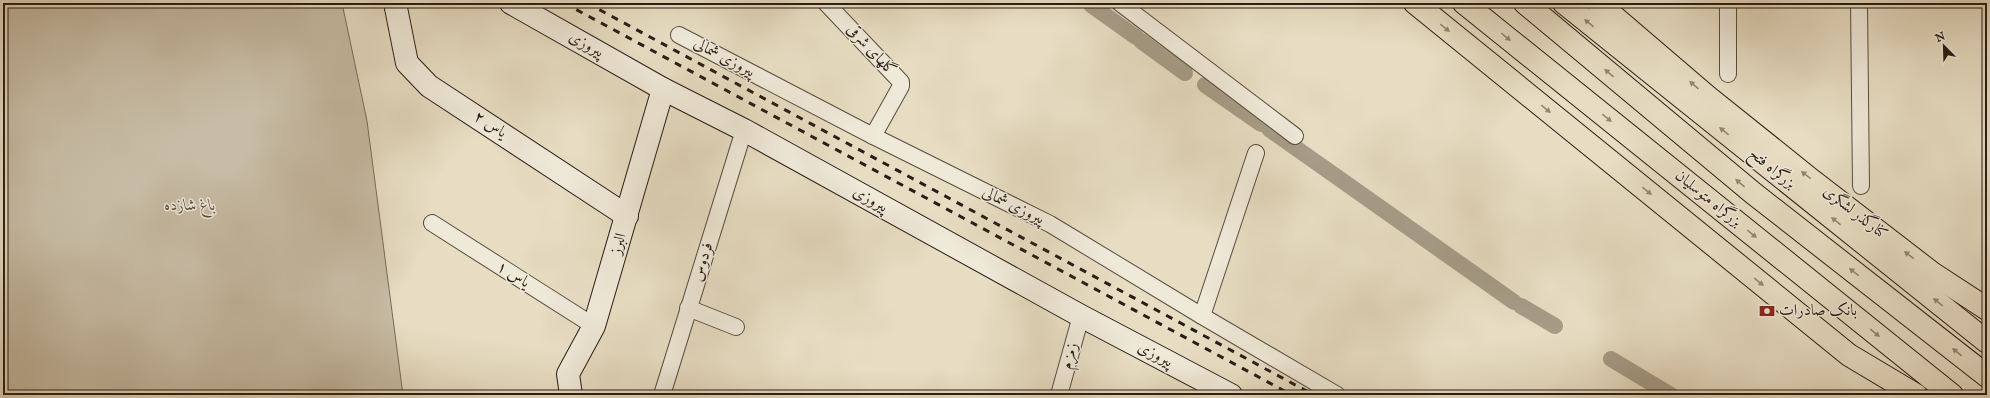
<svg xmlns="http://www.w3.org/2000/svg" width="1990" height="398" font-family="'IM FELL English',Amiri,serif">
  <style>
    .green { fill: #c7bca5; stroke: #786c5c }
    .lines { fill: none; stroke-linecap: round; stroke-linejoin: round }
    .canal { stroke: #a69c87; stroke-width: 16 }
    .street-casing { stroke: #584d3f; stroke-width: 18 }
    .secondary-casing { stroke: #291d13; stroke-width: 24 }
    .primary-casing { stroke: #291d13; stroke-width: 24 }
    .highway-casing { stroke: #291d13; stroke-width: 24 }
    .street { stroke: #efe9d8; stroke-width: 16 }
    .secondary { stroke: #efe9d8; stroke-width: 22 }
    .primary { stroke: #e7ddc3; stroke-width: 22 }
    .highway { stroke: #e7ddc3; stroke-width: 22 }
    .rail { stroke: #291d13; stroke-width: 3; stroke-dasharray: 7 7; stroke-linecap: butt }
    .oneway { fill: #928774 }
    .labels { text-anchor: middle; dominant-baseline: central; stroke-width: 3; stroke-linejoin: round; paint-order: stroke }
    .street-label { font-size: 16px; fill: #291d13; stroke: #efe9d8 }
    .park-label { font-size: 16px; font-style: italic; fill: #584d3f; stroke: #efe9d8 }
    .poi-label { font-size: 16px; fill: #291d13; stroke: #efe9d8; text-anchor: start }
  </style>
  <rect width="100%" height="100%" fill="#e7ddc3"/>
  <filter id="stains"><feTurbulence type="fractalNoise" baseFrequency=".005" numOctaves="4"/><feColorMatrix values="0 0 0 0 .2 0 0 0 0 .09 0 0 0 0 .02 0 0 0 .5 -.17"/></filter>
  <radialGradient id="worn" r=".72"><stop offset=".6" stop-color="#630" stop-opacity="0"/><stop offset="1" stop-color="#630" stop-opacity=".3"/></radialGradient>
  <!-- green -->
  <polygon class="green" points="3,3 342,3 367,121 403,395 3,395"/>
  <g class="lines">
    <!-- canal -->
    <g class="canal">
      <polyline points="1091,5 1136,37"/>
      <polyline points="1141,41 1185,73"/>
      <polyline points="1205,85 1261,124"/>
      <polyline points="1269,129 1514,302"/>
      <polyline points="1521,306 1555,326"/>
      <polyline points="1611,359 1671,395"/>
    </g>
    <defs>
      <g id="street">
        <polyline points="826,3 901,82 901,86 873,136"/>
        <polyline points="1120,3 1295,136"/>
        <polyline points="1859,3 1861,186"/>
        <polyline points="679,35 873,136 1050,224 1202,316 1337,395"/>
        <polyline points="1728,74 1728,3"/>
        <polyline points="432,223 594,326"/>
        <polyline points="688,308 736,327"/>
        <polyline points="1202,316 1256,153"/>
        <polyline points="662,395 744,130"/>
        <polyline points="1059,395 1081,316"/>
      </g>
      <g id="secondary">
        <polyline points="395,3 407,63 429,86 627,216"/>
        <polyline points="511,3 663,89 744,130 1081,316 1231,395"/>
        <polyline points="571,395 568,374 594,326 663,89"/>
      </g>
      <polyline id="primary" points="1598,3 1708,97 1809,178 1932,273 1987,309"/>
      <g id="highway">
        <polyline points="1415,3 1849,355 1916,395"/>
        <polyline points="1464,3 1952,395"/>
        <polyline points="1525,3 1753,193 1987,376"/>
        <polyline points="1564,3 1987,342"/>
      </g>
    </defs>
    <!-- street casing -->
    <use href="#street" class="street-casing"/>
    <!-- secondary casing -->
    <use href="#secondary" class="secondary-casing"/>
    <!-- primary casing -->
    <use href="#primary" class="primary-casing"/>
    <!-- highway casing -->
    <use href="#highway" class="highway-casing"/>
    <!-- street -->
    <use href="#street" class="street"/>
    <!-- secondary -->
    <use href="#secondary" class="secondary"/>
    <!-- primary -->
    <use href="#primary" class="primary"/>
    <!-- highway -->
    <use href="#highway" class="highway"/>
    <!-- rail -->
    <g class="rail">
      <polyline points="564,3 1292,395"/>
      <polyline points="587,3 1314,395"/>
    </g>
  </g>
  <!-- one-way arrows -->
  <defs><path id="oneway-solid" d="M-6-.8H1V-3.2L6.5 0L1 3.2V.8H-6Z"/></defs>
  <g class="oneway">
    <use href="#oneway-solid" transform="translate(1589 23) rotate(-141)"/>
    <use href="#oneway-solid" transform="translate(1445 28) rotate(39)"/>
    <use href="#oneway-solid" transform="translate(1506 37) rotate(39)"/>
    <use href="#oneway-solid" transform="translate(1609 73) rotate(-140)"/>
    <use href="#oneway-solid" transform="translate(1694 85) rotate(-139)"/>
    <use href="#oneway-solid" transform="translate(1546 109) rotate(39)"/>
    <use href="#oneway-solid" transform="translate(1607 118) rotate(39)"/>
    <use href="#oneway-solid" transform="translate(1724 131) rotate(-141)"/>
    <use href="#oneway-solid" transform="translate(1806 175) rotate(-142)"/>
    <use href="#oneway-solid" transform="translate(1740 183) rotate(-140)"/>
    <use href="#oneway-solid" transform="translate(1647 191) rotate(39)"/>
    <use href="#oneway-solid" transform="translate(1836 221) rotate(-141)"/>
    <use href="#oneway-solid" transform="translate(1752 234) rotate(39)"/>
    <use href="#oneway-solid" transform="translate(1909 255) rotate(-142)"/>
    <use href="#oneway-solid" transform="translate(1854 272) rotate(-142)"/>
    <use href="#oneway-solid" transform="translate(1759 282) rotate(39)"/>
    <use href="#oneway-solid" transform="translate(1938 302) rotate(-141)"/>
    <use href="#oneway-solid" transform="translate(1875 333) rotate(39)"/>
    <use href="#oneway-solid" transform="translate(1957 352) rotate(-141)"/>
  </g>
  <!-- icons -->
  <defs>
    <symbol id="bank-bare" viewBox="-9 -9 18 18"><path d="M-6-4H6V4H-6ZM0-2.3a2.3 2.3 0 1 0 0 4.6a2.3 2.3 0 1 0 0-4.6Z" fill="#8f2418" stroke="#efe9d8" stroke-width="2.5" paint-order="stroke"/></symbol>
  </defs>
  <g fill-rule="evenodd">
    <use href="#bank-bare" x="1756" y="300" width="22" height="22"/>
  </g>
  <g class="labels">
    <!-- street labels -->
    <g class="street-label">
      <text transform="translate(586 45) rotate(29)">پیروزی</text>
      <text transform="translate(871 50) rotate(47)">گلهای شرقی</text>
      <text transform="translate(724 58) rotate(28)">پیروزی شمالی</text>
      <text transform="translate(490 125) rotate(33)">یاس ۲</text>
      <text transform="translate(1772 169) rotate(39)">بزرگراه فتح</text>
      <text transform="translate(1708 199) rotate(39)">بزرگراه متوسلیان</text>
      <text transform="translate(870 200) rotate(29)">پیروزی</text>
      <text transform="translate(1013 206) rotate(26)">پیروزی شمالی</text>
      <text transform="translate(1855 213) rotate(38)">کنارگذر لشگری</text>
      <text transform="translate(619 244) rotate(-73)">البرز</text>
      <text transform="translate(703 262) rotate(-73)">فردوس</text>
      <text transform="translate(513 275) rotate(32)">یاس ۱</text>
      <text transform="translate(1155 355) rotate(28)">پیروزی</text>
      <text transform="translate(1070 356) rotate(-75)">زمزم</text>
    </g>
    <!-- park labels -->
    <g class="park-label">
      <text x="190" y="206">باغ شازده</text>
    </g>
    <!-- poi labels -->
    <g class="poi-label">
      <text x="1779" y="311">بانک صادرات</text>
    </g>
  </g>
  <!-- margin -->
  <rect width="1990" height="398" fill="none" stroke="#e7ddc3" stroke-width="16"/>
  <rect x="4" y="4" width="1982" height="390" fill="none" stroke="#291d13" stroke-width="2"/>
  <rect x="8" y="8" width="1974" height="382" fill="none" stroke="#291d13"/>
  <!-- north arrow -->
  <g transform="translate(1944 46) rotate(337)" stroke="#efe9d8" stroke-width="3" paint-order="stroke">
  <path d="M0-3L7 15L0 10L-7 15Z" fill="#291d13"/>
  <text y="-6" font-size="11" font-weight="bold" text-anchor="middle" fill="#291d13">N</text>
  </g>
  <rect width="100%" height="100%" filter="url(#stains)"/>
  <rect width="100%" height="100%" fill="url(#worn)"/>
</svg>
